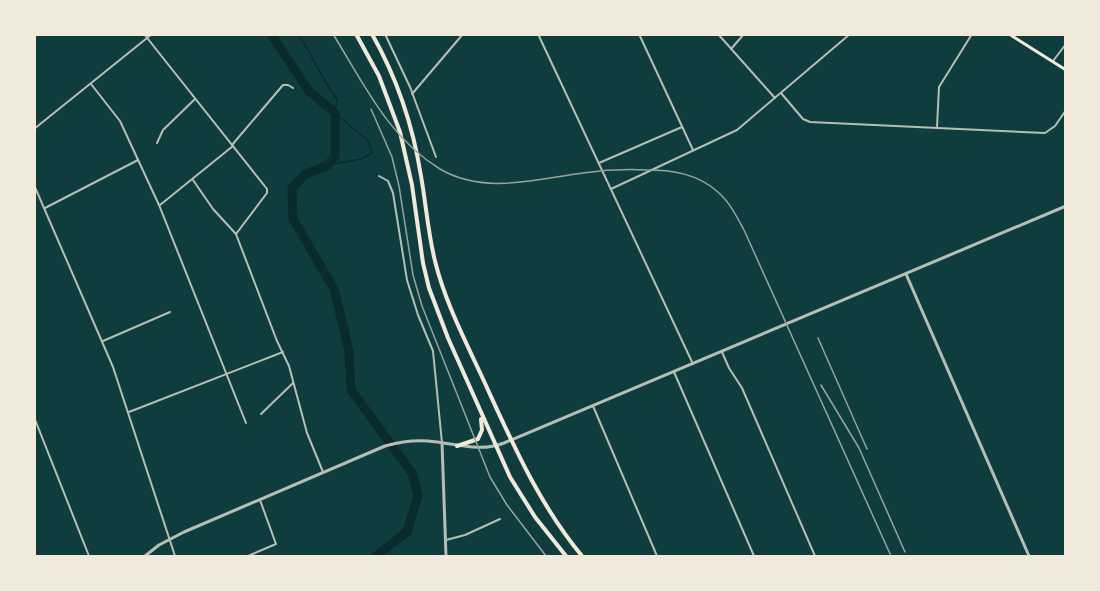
<svg xmlns="http://www.w3.org/2000/svg" width="1100" height="591" font-family="Lato,sans-serif">
  <style>
    .lines { fill: none; stroke-linecap: round; stroke-linejoin: round }
    .stream { stroke: #0a2a2b; stroke-width: 1.5 }
    .river { stroke: #0a2a2b; stroke-width: 9 }
    .minor { stroke: #b8beb3; stroke-width: 2 }
    .tertiary { stroke: #b8beb3; stroke-width: 3 }
    .secondary { stroke: #f1e9da; stroke-width: 3 }
    .trunk { stroke: #f1e9da; stroke-width: 4 }
    .rail { stroke: #97a49c; stroke-width: 1.5 }
  </style>
  <rect width="100%" height="100%" fill="#0f3d3e"/>
  <g class="lines">
    <!-- stream -->
    <path class="stream" d="M298,34C313,55 321,79 337,99L335,113L368,141L372,153L361,159L328,165"/>
    <!-- river -->
    <polyline class="river" points="271,34 309,91 335,113 335,156 328,165 306,174 292,188 293,219 334,289 349,351 351,390 412,473 418,495 407,532 376,556"/>
    <!-- minor -->
    <g class="minor">
      <polyline points="144,34 267,189 267,193 236,234 277,341 289,366 307,433 323,472"/>
      <polyline points="385,34 410,87 436,157"/>
      <polyline points="538,34 693,364"/>
      <polyline points="639,34 693,150"/>
      <polyline points="718,34 775,98"/>
      <polyline points="731,49 744,34"/>
      <polyline points="1053,61 1066,44"/>
      <polyline points="91,84 120,121 159,205 246,423"/>
      <polyline points="781,93 803,119 810,122 1045,133 1055,126 1066,110"/>
      <polyline points="412,94 463,34"/>
      <polyline points="937,127 939,87 972,34"/>
      <polyline points="34,129 152,34"/>
      <polyline points="157,143 163,130 195,99"/>
      <polyline points="232,145 283,85 288,85 293,88"/>
      <polyline points="599,163 682,127"/>
      <polyline points="379,176 388,181 393,193 407,280 418,315 433,351 442,443"/>
      <polyline points="193,180 213,209 236,234"/>
      <polyline points="34,185 113,367 175,556"/>
      <polyline points="611,189 737,130 850,34"/>
      <polyline points="160,205 233,146"/>
      <polyline points="45,208 138,160"/>
      <polyline points="103,341 170,312"/>
      <polyline points="722,352 729,368 742,388 815,556"/>
      <polyline points="674,372 754,556"/>
      <polyline points="593,406 657,556"/>
      <polyline points="129,412 283,352"/>
      <polyline points="261,414 293,383"/>
      <polyline points="34,417 89,556"/>
      <polyline points="446,540 465,535 500,519"/>
      <polyline points="248,556 276,544 260,500"/>
    </g>
    <!-- tertiary -->
    <g class="tertiary">
      <polyline points="906,274 1029,556"/>
      <polyline points="442,443 446,556"/>
      <path d="M145,556L159,545L184,532L385,446C399,442 413,440 428,441C454,443 479,453 504,443L1066,206"/>
    </g>
    <!-- secondary -->
    <polyline class="secondary" points="1009,34 1066,70"/>
    <!-- trunk -->
    <g class="trunk">
      <polyline points="356,34 379,76 400,132 412,185 423,263 429,288 448,338 510,477 535,517 566,556"/>
      <path d="M372,34C397,78 413,126 421,176C426,204 428,233 435,261C445,302 465,340 483,379C512,442 538,503 582,556"/>
      <polyline points="457,446 478,439 482,430 481,419"/>
    </g>
    <!-- rail -->
    <g class="rail">
      <path d="M333,34C364,84 388,137 440,169C484,195 536,179 583,173C604,170 626,169 647,170C673,170 699,174 719,193C730,203 737,217 744,230L891,556"/>
      <polyline points="371,109 392,157 399,186 413,275 422,306 490,477 507,505 546,556"/>
      <polyline points="818,338 867,449"/>
      <polyline points="821,385 859,448 905,552"/>
    </g>
  </g>
  <!-- border -->
  <rect width="1100" height="591" fill="none" stroke="#f1e9da" stroke-width="72"/>
</svg>
